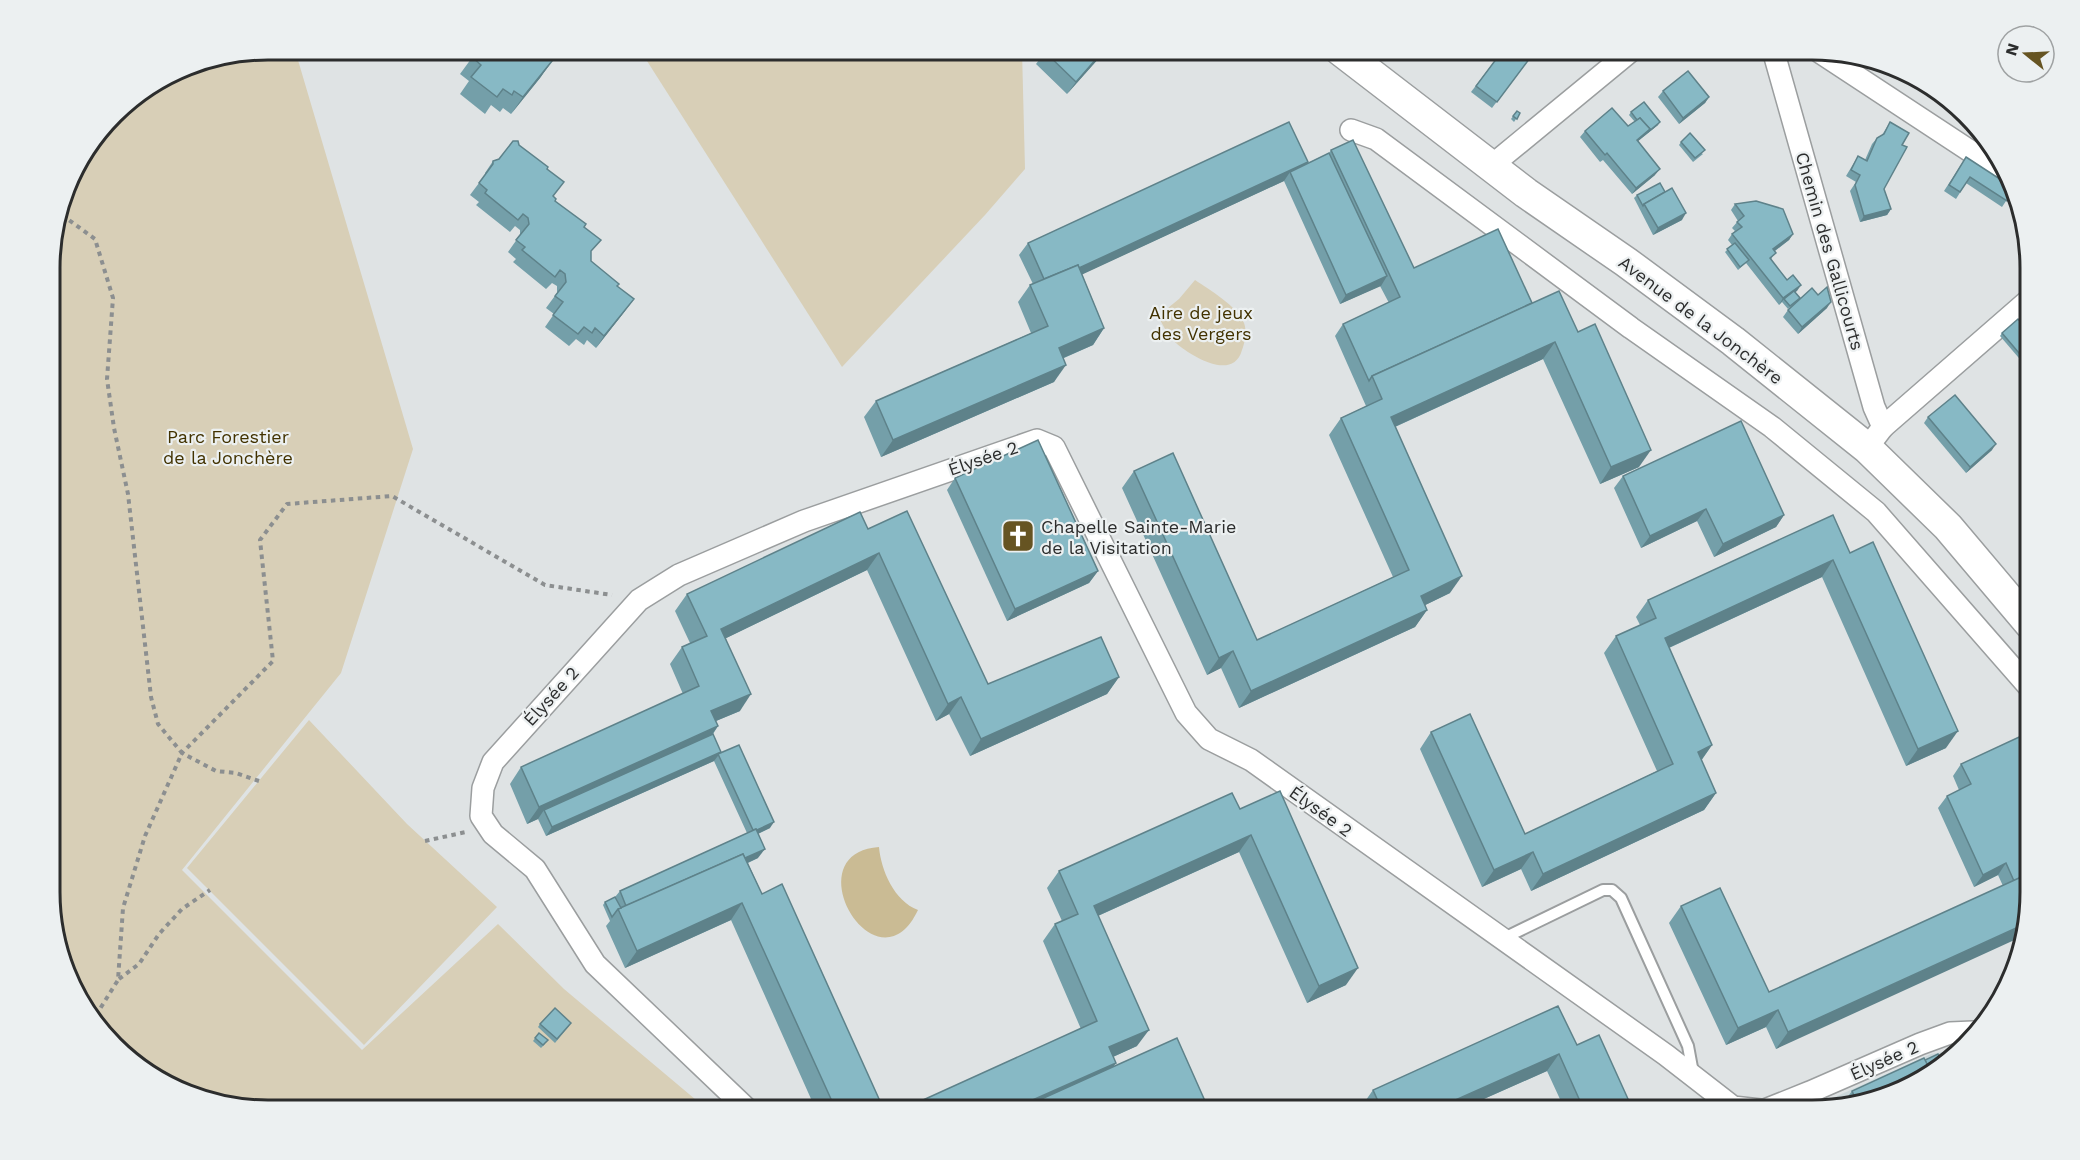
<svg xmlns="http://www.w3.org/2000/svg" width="2080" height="1160" font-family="'Work Sans',sans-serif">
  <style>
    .built { fill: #cbd7da }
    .green { fill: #d8cfb7 }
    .water { fill: #cabb94 }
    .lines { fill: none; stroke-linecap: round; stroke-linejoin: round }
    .lane-casing { stroke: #9b9e9f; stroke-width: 14 }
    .street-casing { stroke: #9b9e9f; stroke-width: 24 }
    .secondary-casing { stroke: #9b9e9f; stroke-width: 33 }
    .path { stroke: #8c8f90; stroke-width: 4; stroke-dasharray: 4.5 4.5; stroke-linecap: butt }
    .lane { stroke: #fff; stroke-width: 10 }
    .street { stroke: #fff; stroke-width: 21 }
    .secondary { stroke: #fff; stroke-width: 30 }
    .wall { fill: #749fa9 }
    .shaded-wall { fill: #5e828a }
    .building { fill: #87b9c5; stroke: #5e828a; stroke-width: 1.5 }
    .labels { text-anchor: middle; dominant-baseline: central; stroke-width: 4.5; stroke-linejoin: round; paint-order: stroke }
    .street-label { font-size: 18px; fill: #2c2d2d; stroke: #ecf0f1 }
    .park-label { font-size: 18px; fill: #423200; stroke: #ecf0f1 }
    .poi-label { font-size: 18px; fill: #2c2d2d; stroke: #ecf0f1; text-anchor: start }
    .rim { fill: none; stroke: #2c2d2d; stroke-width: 3 }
  </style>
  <rect width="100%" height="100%" fill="#dfe3e4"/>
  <!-- built -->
  <polygon class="built" points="1955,1050 1933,1074 1826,1110 1806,1110 1931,1054"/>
  <!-- green -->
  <g class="green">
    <polygon points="268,50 295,50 413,449 341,673 182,870 362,1050 498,924 564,989 708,1110 268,1110 159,1081 86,1013 51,920 51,240 72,171 124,104 185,66"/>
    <polygon points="640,50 1022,50 1025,169 985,215 842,367"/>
    <path d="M1195,280C1210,290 1237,306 1244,323C1247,330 1245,343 1242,350C1233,382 1191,356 1176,343C1168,336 1163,325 1158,316L1179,299Z"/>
    <polygon points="309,720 407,824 497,907 364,1045 187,868"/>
  </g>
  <!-- water -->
  <path class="water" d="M879,847C881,870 894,901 918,910C877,996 792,853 879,847Z"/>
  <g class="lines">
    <defs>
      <polyline id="lane" points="1502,939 1603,890 1612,890 1621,898 1688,1046 1693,1073"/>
      <g id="street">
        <polyline points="1773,50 1874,407 1883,427 1867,448"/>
        <polyline points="1818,51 2002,172"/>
        <polyline points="1351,130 1376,139 1631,328 1772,427 1876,512 2030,688"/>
        <polyline points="1491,166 1632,50"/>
        <polyline points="1883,427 2030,299"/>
        <polyline points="748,1110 595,964 535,869 493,834 481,816 483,788 493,762 639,600 679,575 804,521 1037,440 1054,447 1186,713 1209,739 1251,760 1666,1055 1733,1107 1760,1110"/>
        <polyline points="1765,1110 1810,1092 1920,1044 1950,1033 1973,1032"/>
      </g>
      <polyline id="secondary" points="1340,50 1526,193 1626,262 1733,341 1867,448 1948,527 2030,624"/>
    </defs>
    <!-- lane casing -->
    <use href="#lane" class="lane-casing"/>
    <!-- street casing -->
    <use href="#street" class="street-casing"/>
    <!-- secondary casing -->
    <use href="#secondary" class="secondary-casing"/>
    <!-- path -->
    <g class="path">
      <polyline points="62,215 95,239 113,298 107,379 114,428 128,494 151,697 158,724 182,753 145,836 123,908 118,980 93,1020"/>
      <polyline points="51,313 62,215 60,210"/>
      <polyline points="259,781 236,773 216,771 182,753 273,661 260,540 287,504 392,496 545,585 612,595"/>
      <polyline points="425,841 466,832"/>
      <polyline points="119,979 139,964 159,934 182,909 210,890"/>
    </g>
    <!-- lane -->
    <use href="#lane" class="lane"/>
    <!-- street -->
    <use href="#street" class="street"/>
    <!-- secondary -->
    <use href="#secondary" class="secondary"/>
  </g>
  <!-- wall -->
  <g class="wall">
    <polygon points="452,50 540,50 552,61 540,78 511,114 503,108 500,112 491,105 485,114 460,94 469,81 460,74 471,59 471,54 466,51 461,57"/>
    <polygon points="1016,50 1105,50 1099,58 1067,94 1036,64 1039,60 1028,51 1022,55 1017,55"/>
    <polygon points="1503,50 1533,54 1492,108 1471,92"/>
    <polygon points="1663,91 1709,97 1705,103 1679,124 1658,97"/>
    <polygon points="1517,111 1520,113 1514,122 1511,119"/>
    <polygon points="1631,112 1658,125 1638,141 1655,175 1632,194 1603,160 1600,162 1580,137 1585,131 1628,126 1635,122 1629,115"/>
    <polygon points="1890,122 1902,145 1884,189 1891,209 1887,215 1860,222 1850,191 1856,182 1846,176 1858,156 1865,160 1872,144 1877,138 1882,135"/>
    <polygon points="1681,142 1703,154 1693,162 1679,145"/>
    <polygon points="519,145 547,169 555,201 584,227 591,253 591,261 618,287 625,311 596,348 587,340 584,345 576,339 569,346 545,327 554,314 546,308 557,293 557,286 552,283 546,289 513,262 516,259 508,252 520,235 520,230 515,226 510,232 476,205 479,202 470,195 485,175 485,173 493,161 499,159"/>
    <polygon points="1331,150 1414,268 1532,303 1639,467 1600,484 1543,359 1395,427 1450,593 1425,605 1427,610 1415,627 1239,708 1221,668 1207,675 1122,488 1134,471 1257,640 1393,577 1329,435 1341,418 1366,406 1335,336 1343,324 1389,303 1380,286 1340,304 1284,181 1082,274 1104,328 1093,345 1064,358 1054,382 881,457 864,417 876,401 1031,333 1018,302 1030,285 1033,284 1019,255 1028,243 1308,162 1306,164 1329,153"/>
    <polygon points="1966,157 2010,195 2002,207 1966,183 1956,199 1944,191"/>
    <polygon points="1637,195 1682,220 1653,235 1634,198"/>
    <polygon points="1735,204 1793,234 1789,240 1775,251 1771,260 1787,280 1801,285 1795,292 1800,298 1798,301 1788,309 1782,302 1779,305 1746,263 1738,270 1725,252 1732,245 1728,240 1732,234 1735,231 1732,228 1738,221 1731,210"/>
    <polygon points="2023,232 2029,249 2017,242"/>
    <polygon points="1818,295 1827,308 1798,334 1783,317 1788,310"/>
    <polygon points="2002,333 2030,333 2030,371 2000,336"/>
    <polygon points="1928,417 1992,450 1966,473 1924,423"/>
    <polygon points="1623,476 1784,515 1776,527 1714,557 1697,521 1641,548 1614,488"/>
    <polygon points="955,478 1098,571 1089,583 1007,621 947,490"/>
    <polygon points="868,529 988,684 1119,677 1107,694 970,756 949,714 936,721 867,570 726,638 740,711 716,721 718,726 713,734 718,754 770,828 758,834 758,858 748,863 762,894 884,1110 816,1110 731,920 625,968 606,926 610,921 603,905 605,902 615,897 620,891 747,833 714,761 546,836 538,819 527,824 510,784 521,767 683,694 670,664 682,647 690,643 675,611 687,594"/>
    <polygon points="1850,553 1946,748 1906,766 1822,577 1669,648 1712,745 1701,761 1716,793 1704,810 1531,891 1521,869 1482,887 1420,749 1431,732 1525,834 1657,771 1604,653 1616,636 1640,625 1636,617 1648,600"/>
    <polygon points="1961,764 2030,906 1776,1049 1766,1027 1726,1045 1669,923 1681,906 1769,992 2003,886 1998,875 1974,887 1938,808 1947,796 1959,790 1953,776"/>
    <polygon points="1240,809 1346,985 1307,1003 1239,852 1098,916 1137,1046 1113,1057 1112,1067 901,1110 1081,1029 1043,941 1055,924 1062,921 1047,888 1059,871"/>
    <polygon points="540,1024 569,1026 555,1043 538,1027"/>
    <polygon points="539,1033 545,1044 541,1048 533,1041"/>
    <polygon points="1577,1045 1633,1110 1565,1110 1547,1071 1459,1110 1362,1110 1361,1107 1373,1090"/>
    <polygon points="1925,1060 1933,1074 1844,1104 1843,1103 1852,1091"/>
  </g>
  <!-- shaded-wall -->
  <g class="shaded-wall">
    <polygon points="1021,50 1029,50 1022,55 1017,55"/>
    <polygon points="1104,50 1099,58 1067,94 1076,82"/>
    <polygon points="552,61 540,78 511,114 523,97"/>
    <polygon points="1709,97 1705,103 1679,124 1683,118"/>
    <polygon points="1660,122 1658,125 1632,146 1637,140"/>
    <polygon points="1308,162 1299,174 1290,172 1284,181 1038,295 1046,283"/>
    <polygon points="1660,169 1655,175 1632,194 1636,188"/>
    <polygon points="1891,209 1887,215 1860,222 1864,216"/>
    <polygon points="1686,213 1682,220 1653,235 1658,228"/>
    <polygon points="1793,234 1789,240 1769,255 1773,249"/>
    <polygon points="1387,276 1381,286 1340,304 1346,295"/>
    <polygon points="1801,285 1797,291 1785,300 1784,299 1779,305 1783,298"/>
    <polygon points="634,299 625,311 596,348 604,336"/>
    <polygon points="1831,302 1827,308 1798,334 1802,327"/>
    <polygon points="1104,328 1093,345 1047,365 1059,348"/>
    <polygon points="1555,342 1543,359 1379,434 1391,417"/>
    <polygon points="1066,365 1054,382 881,457 893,440"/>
    <polygon points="1996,444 1992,450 1966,473 1970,467"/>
    <polygon points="1651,450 1639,467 1600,484 1611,467"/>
    <polygon points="1706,509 1697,521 1641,548 1650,536"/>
    <polygon points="1784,515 1776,527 1714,557 1723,544"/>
    <polygon points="879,553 867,570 710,646 721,629"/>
    <polygon points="1833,560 1822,577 1653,655 1665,638"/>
    <polygon points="1098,571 1089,583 1007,621 1015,609"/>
    <polygon points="1462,576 1450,593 1409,613 1421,596"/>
    <polygon points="1427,610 1415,627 1239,708 1251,691"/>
    <polygon points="1233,651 1221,668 1207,675 1219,658"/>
    <polygon points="1119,677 1107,694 970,756 981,739"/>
    <polygon points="751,694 740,711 699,728 711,711"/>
    <polygon points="961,697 949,714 936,721 948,704"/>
    <polygon points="718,726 706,743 544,810 538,819 527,824 539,807"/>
    <polygon points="1958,731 1946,748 1906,766 1918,749"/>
    <polygon points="1712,745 1700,762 1698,752"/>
    <polygon points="721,752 714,761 546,836 552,827"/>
    <polygon points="1716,793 1704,810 1531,891 1543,874"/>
    <polygon points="774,822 770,828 749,838 754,831"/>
    <polygon points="1251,835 1239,852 1082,923 1094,906"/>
    <polygon points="765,849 758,858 622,919 629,910"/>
    <polygon points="1533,852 1521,869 1482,887 1494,870"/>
    <polygon points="2006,863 1998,875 1974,887 1983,875"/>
    <polygon points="742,903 731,920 625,968 637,951"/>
    <polygon points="2025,924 2021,937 1776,1049 1788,1032"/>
    <polygon points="1358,968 1346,985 1307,1003 1319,986"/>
    <polygon points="1778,1010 1766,1027 1726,1045 1738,1028"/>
    <polygon points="1149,1030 1137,1046 1097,1064 1109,1047"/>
    <polygon points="1559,1054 1547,1071 1459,1110 1433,1110"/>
    <polygon points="1116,1063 1104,1080 1036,1110 1010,1110"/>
  </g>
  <!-- building -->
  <g class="building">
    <polygon points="478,50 540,50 552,61 523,97 514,91 512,95 503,89 497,97 471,77 481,65 472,57"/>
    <polygon points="1047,50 1104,50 1076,82 1045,52"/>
    <polygon points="1503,50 1528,50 1533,54 1497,102 1476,86"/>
    <polygon points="1688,71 1709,97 1683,118 1663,91"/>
    <polygon points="1644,102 1660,122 1648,132 1650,129 1640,118 1637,120 1631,112"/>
    <polygon points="1612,108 1628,126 1640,118 1650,129 1637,140 1660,169 1636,188 1607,153 1605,155 1585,131"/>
    <polygon points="1517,111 1520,113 1517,119 1513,116"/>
    <polygon points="1289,122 1308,162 1079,268 1078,265 1044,279 1028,243"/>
    <polygon points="1890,122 1909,133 1902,145 1907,147 1884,189 1891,209 1864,216 1855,185 1860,175 1851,170 1858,156 1867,161 1877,138 1884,134"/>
    <polygon points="1690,133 1705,150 1695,158 1681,142"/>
    <polygon points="1353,140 1414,268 1498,229 1532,303 1372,376 1369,381 1343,324 1400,297 1331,150"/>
    <polygon points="513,141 518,141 519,145 548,167 547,169 564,182 553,196 556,199 555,201 586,224 584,227 601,240 591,251 591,261 619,284 617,286 634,299 604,336 595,328 592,333 584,327 578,334 553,315 563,302 555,296 566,282 565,274 560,270 555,277 522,250 525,247 516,240 529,224 528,218 523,214 518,220 485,193 487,190 479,183 493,164 493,161 499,159"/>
    <polygon points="1329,153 1387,276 1346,295 1290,172"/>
    <polygon points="1966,157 2006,183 2010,195 2007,201 1970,177 1960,192 1949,185"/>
    <polygon points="1660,183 1665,192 1644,204 1643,206 1637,195"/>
    <polygon points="1672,188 1686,213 1658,228 1644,204"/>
    <polygon points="1756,201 1783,209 1793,234 1773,249 1776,253 1770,258 1787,280 1793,275 1801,285 1783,298 1732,234 1742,227 1737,222 1744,216 1735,204"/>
    <polygon points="1735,243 1749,260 1740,267 1727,249"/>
    <polygon points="1078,265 1104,328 1059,348 1066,365 893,440 876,401 1048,326 1030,285"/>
    <polygon points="1827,287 1831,302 1802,327 1788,310 1812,288 1818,295"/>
    <polygon points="1559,291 1578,332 1595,324 1651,450 1611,467 1555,342 1391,417 1462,576 1421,596 1427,610 1251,691 1233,651 1219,658 1134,471 1173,453 1257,640 1409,570 1341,418 1382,399 1372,376"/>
    <polygon points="1794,291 1800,298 1790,306 1784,299"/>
    <polygon points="2018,319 2030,333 2030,366 2002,333"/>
    <polygon points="1955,395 1996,444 1970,467 1928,417"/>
    <polygon points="1741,421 1784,515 1723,544 1706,509 1650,536 1623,476"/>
    <polygon points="1038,440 1098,571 1015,609 955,478"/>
    <polygon points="907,511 988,684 1101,637 1119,677 981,739 961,697 948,704 879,553 721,629 751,694 711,711 718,726 539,807 521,767 699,686 682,647 707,636 687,594 860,512 868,529"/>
    <polygon points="1833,515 1850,553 1873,542 1958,731 1918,749 1833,560 1665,638 1712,745 1698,752 1716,793 1543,874 1533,852 1494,870 1431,732 1470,714 1525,834 1673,764 1616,636 1656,618 1648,600"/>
    <polygon points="2030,732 2030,873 2014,881 2006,863 1983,875 1947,796 1971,784 1961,764"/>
    <polygon points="713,734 721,752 552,827 544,810"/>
    <polygon points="739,745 774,822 757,830 756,829 753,830 718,754"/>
    <polygon points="1280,791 1358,968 1319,986 1251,835 1094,906 1149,1030 1109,1047 1116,1063 1010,1110 901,1110 1097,1021 1055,924 1078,914 1059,871 1232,793 1240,809"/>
    <polygon points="756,829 765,849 745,858 743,854 626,906 620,891"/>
    <polygon points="743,854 762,894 782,884 884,1110 836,1110 742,903 637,951 618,909"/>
    <polygon points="2030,873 2030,906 2025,924 1788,1032 1778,1010 1738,1028 1681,906 1720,888 1769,992"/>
    <polygon points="615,897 621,908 618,909 612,917 605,902"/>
    <polygon points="1558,1006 1577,1045 1599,1035 1633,1110 1584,1110 1559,1054 1433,1110 1382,1110 1373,1090"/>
    <polygon points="555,1008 571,1023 557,1039 540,1024"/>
    <polygon points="539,1033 548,1040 543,1045 535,1038"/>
    <polygon points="1177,1038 1209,1110 1017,1110"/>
    <polygon points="1938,1054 1943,1063 1932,1074 1925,1060"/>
    <polygon points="1924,1058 1932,1074 1856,1100 1852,1091"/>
  </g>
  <!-- icons -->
  <defs>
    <symbol id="church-square" viewBox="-11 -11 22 22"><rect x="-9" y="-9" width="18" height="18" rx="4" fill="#665422" stroke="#ecf0f1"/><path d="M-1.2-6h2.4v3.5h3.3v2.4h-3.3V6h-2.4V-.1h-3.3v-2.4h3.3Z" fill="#fff"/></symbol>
  </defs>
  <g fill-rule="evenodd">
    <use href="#church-square" x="999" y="517" width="38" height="38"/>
  </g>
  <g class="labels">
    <!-- street labels -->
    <g class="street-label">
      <text transform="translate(1830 251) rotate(74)">Chemin des Gallicourts</text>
      <text transform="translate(1701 320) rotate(37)">Avenue de la Jonchère</text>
      <text transform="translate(983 458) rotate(-19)">Élysée 2</text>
      <text transform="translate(551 696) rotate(-48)">Élysée 2</text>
      <text transform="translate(1321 811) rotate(36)">Élysée 2</text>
      <text transform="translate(1884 1060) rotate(-24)">Élysée 2</text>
    </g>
    <!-- park labels -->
    <g class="park-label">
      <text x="1201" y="312">Aire de jeux<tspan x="1201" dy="21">des Vergers</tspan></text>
      <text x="228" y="436">Parc Forestier<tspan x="228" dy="21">de la Jonchère</tspan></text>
    </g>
    <!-- poi labels -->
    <g class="poi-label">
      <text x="1041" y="526">Chapelle Sainte-Marie<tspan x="1041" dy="21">de la Visitation</tspan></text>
    </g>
  </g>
  <!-- crop -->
  <path d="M0 0H2080V1160H0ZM268 60H1812A208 208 0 0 1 2020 268V892A208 208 0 0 1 1812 1100H268A208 208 0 0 1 60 892V268A208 208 0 0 1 268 60Z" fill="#ecf0f1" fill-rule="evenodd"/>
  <path class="rim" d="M268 60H1812A208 208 0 0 1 2020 268V892A208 208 0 0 1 1812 1100H268A208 208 0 0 1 60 892V268A208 208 0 0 1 268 60Z"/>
  <!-- north arrow -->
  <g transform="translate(2026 54) rotate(288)"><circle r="28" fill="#ecf0f1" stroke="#9fa2a3" stroke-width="1.5"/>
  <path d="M0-4.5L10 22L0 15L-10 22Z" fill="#665422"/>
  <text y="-9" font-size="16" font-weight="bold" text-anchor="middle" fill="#2c2d2d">N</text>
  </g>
</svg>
